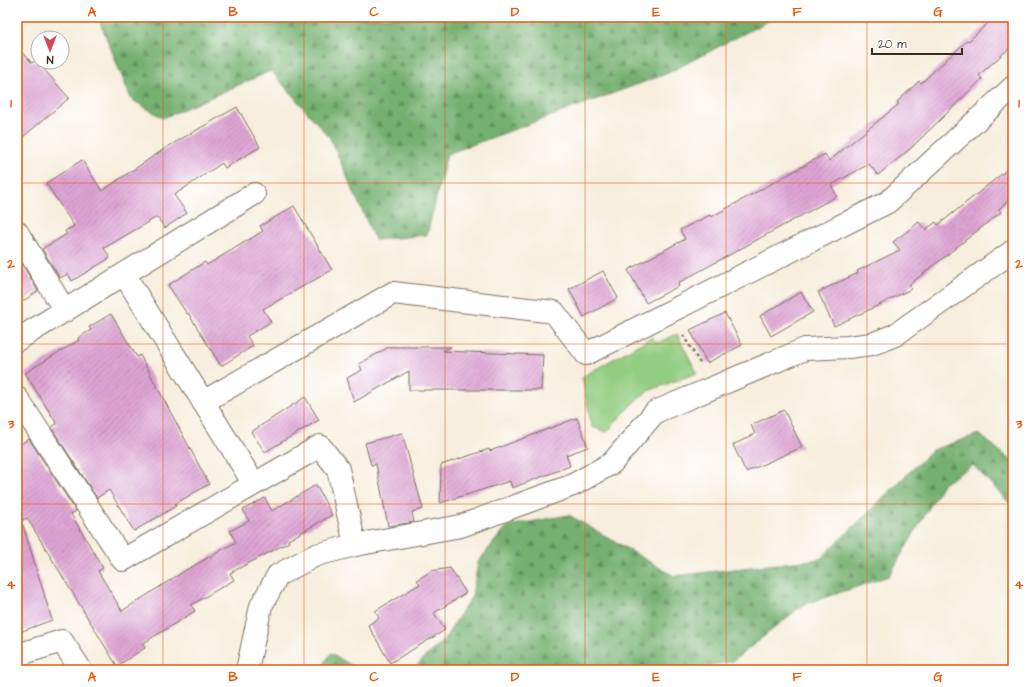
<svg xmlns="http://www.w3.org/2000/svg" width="1030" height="687" font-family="'Architects Daughter',sans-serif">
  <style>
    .forest { fill: url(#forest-firs); stroke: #586d46 }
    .green { fill: #92cd81; stroke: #667c50 }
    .building { fill: url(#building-hatch) }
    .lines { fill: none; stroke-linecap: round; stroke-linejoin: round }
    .street-casing { stroke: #7d6f61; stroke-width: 24 }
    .path { stroke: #7d6f61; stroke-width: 2.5; stroke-dasharray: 3 3; stroke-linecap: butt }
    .street { stroke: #fff; stroke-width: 22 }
    .grid { fill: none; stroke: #e8590c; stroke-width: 1; stroke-opacity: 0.55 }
    .neatline { fill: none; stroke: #e8590c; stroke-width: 1.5 }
    .grid-label { font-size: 13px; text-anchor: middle; font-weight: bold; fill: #e8590c }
  </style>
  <defs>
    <pattern id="forest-firs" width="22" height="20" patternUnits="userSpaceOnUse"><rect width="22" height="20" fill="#75b06f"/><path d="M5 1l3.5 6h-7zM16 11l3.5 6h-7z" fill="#618f5b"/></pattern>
    <pattern id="building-hatch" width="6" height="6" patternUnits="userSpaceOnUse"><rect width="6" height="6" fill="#dea4d4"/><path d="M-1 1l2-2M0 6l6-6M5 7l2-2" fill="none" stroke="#b586ab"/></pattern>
  </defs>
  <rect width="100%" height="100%" fill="#fff"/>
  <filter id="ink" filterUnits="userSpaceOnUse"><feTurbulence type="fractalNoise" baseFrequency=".025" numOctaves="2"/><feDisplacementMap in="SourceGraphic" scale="8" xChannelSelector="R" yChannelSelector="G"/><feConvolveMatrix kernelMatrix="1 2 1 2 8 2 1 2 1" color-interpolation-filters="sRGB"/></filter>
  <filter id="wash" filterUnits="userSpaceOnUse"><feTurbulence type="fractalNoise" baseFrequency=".012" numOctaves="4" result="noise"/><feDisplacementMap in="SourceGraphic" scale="16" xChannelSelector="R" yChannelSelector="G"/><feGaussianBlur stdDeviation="0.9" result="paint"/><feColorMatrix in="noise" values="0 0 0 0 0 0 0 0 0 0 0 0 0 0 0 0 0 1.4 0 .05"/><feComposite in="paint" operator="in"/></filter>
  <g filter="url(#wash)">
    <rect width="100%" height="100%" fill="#f7eedd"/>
    <!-- forest -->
    <g class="forest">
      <polygon points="98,17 776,17 666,74 447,154 427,235 375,240 330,138 271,71 163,118 131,99"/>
      <polygon points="979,434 1013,462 1013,507 973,465 943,484 889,576 803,605 733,661 690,670 412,670 445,638 472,596 478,562 507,526 569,515 674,576 820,559 932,450"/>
      <polygon points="331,653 356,668 358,670 320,670"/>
    </g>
    <!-- green -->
    <polygon class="green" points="677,334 697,373 648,391 631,405 607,432 592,427 582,377 652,337 657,343"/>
    <g id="blocks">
      <!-- building -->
      <g class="building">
        <polygon points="994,17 1013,17 1013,45 979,75 982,79 910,149 878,175 869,164 831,185 837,196 678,283 679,286 646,303 628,270 685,239 680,230 710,215 711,217 825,154 829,161 899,104 897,102 919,81 921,83 968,40 969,41"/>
        <polygon points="17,47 32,63 36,60 69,98 17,142"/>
        <polygon points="237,107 260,147 225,168 222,163 174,195 187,213 165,228 157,217 104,248 110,258 72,281 68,274 60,278 42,249 67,234 65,231 74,226 46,183 82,160 102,191 167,147"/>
        <polygon points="1013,165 1013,196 999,209 1001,212 909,285 911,289 875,307 834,326 818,292 858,273 857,271 900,250 893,242 919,222 925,230 936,222 938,225"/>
        <polygon points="294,206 332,270 263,309 271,322 247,336 253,346 221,366 188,313 187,314 168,285 205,262 207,265 263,231 260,226"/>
        <polygon points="21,262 38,291 17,305 17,265"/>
        <polygon points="603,271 618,298 584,317 569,289"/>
        <polygon points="801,292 813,312 771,336 760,316"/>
        <polygon points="725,313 742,345 707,363 690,330"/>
        <polygon points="111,314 137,357 140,355 209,484 175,504 176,506 134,531 109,490 97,498 51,427 57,424 25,373 79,340 78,338 91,330 89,327"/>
        <polygon points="389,347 451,347 443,351 543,355 541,390 409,390 409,371 354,402 347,378 362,370 359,364"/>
        <polygon points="305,397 319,420 265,452 251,432"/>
        <polygon points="784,410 802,447 746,472 733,445 755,434 751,425"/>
        <polygon points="577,418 588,447 566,455 570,466 512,488 510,481 440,503 441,465 489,449 490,451"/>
        <polygon points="402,433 423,509 412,512 414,522 388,526 376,464 371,465 365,443"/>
        <polygon points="29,439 76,511 71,514 103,568 98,571 122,611 186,570 236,542 230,531 249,521 243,510 265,498 272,511 316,485 332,515 288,540 289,542 230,573 234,580 191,605 195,611 142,644 145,648 117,666 27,518 17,523 17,446"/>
        <polygon points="17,525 23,525 52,620 17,633"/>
        <polygon points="450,568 466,593 434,613 445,630 390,663 368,625 379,618 375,611 420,584 417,580 431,571"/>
      </g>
    </g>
  </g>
  <g filter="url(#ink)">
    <use href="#blocks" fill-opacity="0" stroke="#7d6f61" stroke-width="1"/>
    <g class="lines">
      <defs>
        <g id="street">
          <polyline points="17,232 65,311"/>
          <polyline points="124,274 254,484"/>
          <polyline points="17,340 254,194"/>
          <polyline points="17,398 123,560 320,446 338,469 355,545"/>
          <polyline points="203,402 393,293 554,312 586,354 888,202 1013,87"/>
          <polyline points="17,655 62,641 81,670"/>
          <polyline points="247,670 261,606 278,575 316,555 355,545 461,526 573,485 612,463 655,412 805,349 848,347 872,344 895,335 1013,251"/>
        </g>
      </defs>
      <!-- street casing -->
      <use href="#street" class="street-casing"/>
      <!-- path -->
      <polyline class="path" points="683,335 701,365"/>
      <!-- street -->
      <use href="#street" class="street"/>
    </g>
  </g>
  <!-- grid -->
  <path class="grid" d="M163,17V670M304,17V670M445,17V670M585,17V670M726,17V670M867,17V670M17,183H1013M17,344H1013M17,504H1013"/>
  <!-- margin -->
  <rect width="1030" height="687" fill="none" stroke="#fff" stroke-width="44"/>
  <!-- north arrow -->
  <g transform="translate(50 50) rotate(180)"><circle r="19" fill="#ffffff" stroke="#b1aaa5"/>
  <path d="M0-3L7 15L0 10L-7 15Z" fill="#d1495b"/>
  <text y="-6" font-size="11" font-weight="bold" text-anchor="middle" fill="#3b2a1e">N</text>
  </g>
  <!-- scale -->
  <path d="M872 48v6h90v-6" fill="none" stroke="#3b2a1e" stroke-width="2"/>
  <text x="878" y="48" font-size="12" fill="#3b2a1e" stroke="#ffffff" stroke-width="3" paint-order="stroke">20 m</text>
  <rect x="22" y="22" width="986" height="643" class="neatline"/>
  <g class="grid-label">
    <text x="92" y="16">A</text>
    <text x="233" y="16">B</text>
    <text x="374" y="16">C</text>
    <text x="515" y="16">D</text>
    <text x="656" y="16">E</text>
    <text x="797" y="16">F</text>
    <text x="938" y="16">G</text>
    <text x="11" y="107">1</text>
    <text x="1019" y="107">1</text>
    <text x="11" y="268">2</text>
    <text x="1019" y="268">2</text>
    <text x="11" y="428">3</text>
    <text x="1019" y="428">3</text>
    <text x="11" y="589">4</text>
    <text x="1019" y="589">4</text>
    <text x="92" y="681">A</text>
    <text x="233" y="681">B</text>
    <text x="374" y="681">C</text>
    <text x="515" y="681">D</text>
    <text x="656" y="681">E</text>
    <text x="797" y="681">F</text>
    <text x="938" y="681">G</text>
  </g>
</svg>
